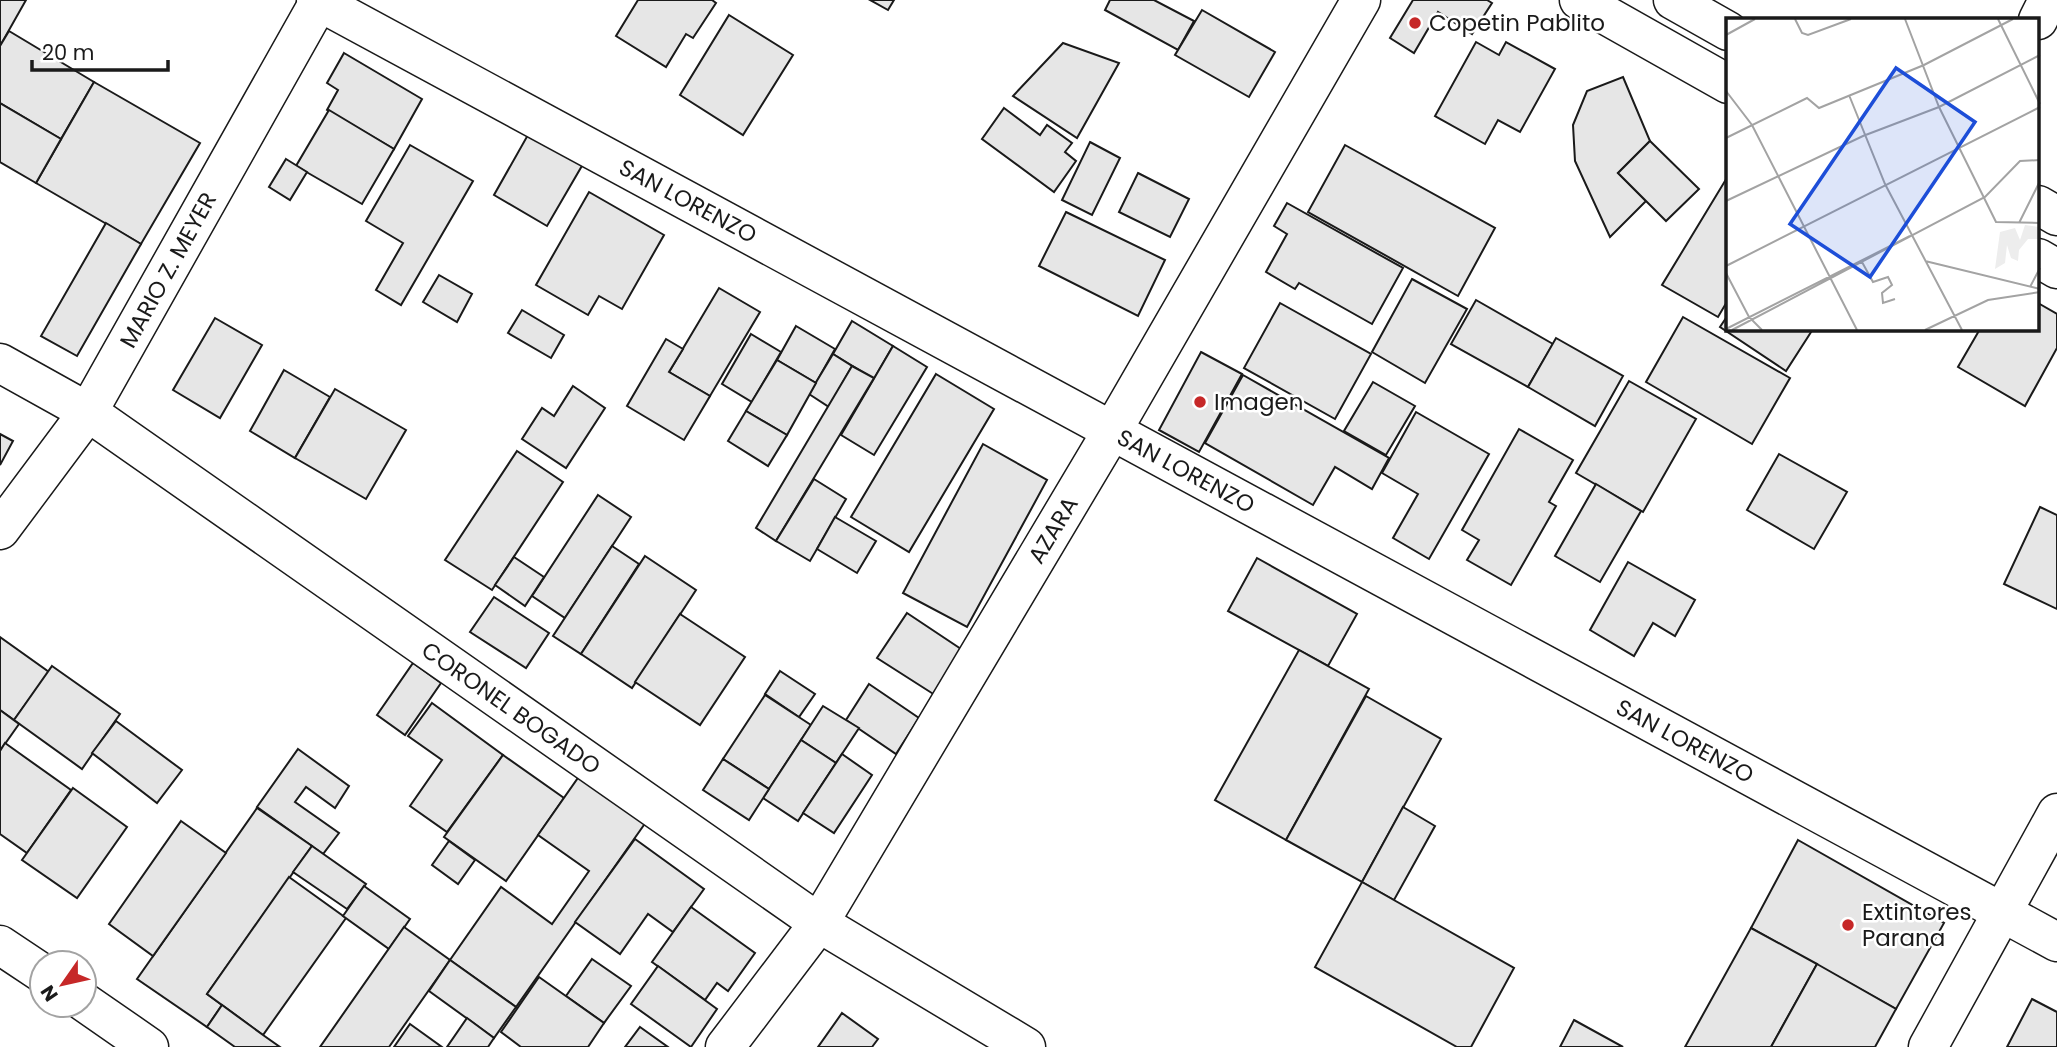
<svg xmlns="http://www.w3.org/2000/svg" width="2057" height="1047" font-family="Poppins,sans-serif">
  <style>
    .building { fill: #e6e6e6; stroke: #1a1a1a; stroke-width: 2 }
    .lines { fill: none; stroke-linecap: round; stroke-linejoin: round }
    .street-casing { stroke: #1a1a1a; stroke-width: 41 }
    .secondary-casing { stroke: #1a1a1a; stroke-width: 41 }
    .street { stroke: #fff; stroke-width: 38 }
    .secondary { stroke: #fff; stroke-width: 38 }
    .poi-dot { fill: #c62828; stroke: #fff; stroke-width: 2.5 }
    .labels { text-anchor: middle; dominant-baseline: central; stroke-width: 5; stroke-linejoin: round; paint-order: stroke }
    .poi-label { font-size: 23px; fill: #1a1a1a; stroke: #fff; text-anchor: start }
    .street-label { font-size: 23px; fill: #1a1a1a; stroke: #fff }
    .inset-road { fill: none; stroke: #a3a3a3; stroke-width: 2 }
    .view { fill: #1d4ed8; fill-opacity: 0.15; stroke: #1d4ed8; stroke-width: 3.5 }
    .inset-edge { fill: none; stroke: #1a1a1a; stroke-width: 3.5 }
  </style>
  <rect width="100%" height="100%" fill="#fff"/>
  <!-- building -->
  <g class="building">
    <polygon points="0,0 26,0 0,46"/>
    <polygon points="638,0 712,0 716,3 693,38 686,34 666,67 616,36"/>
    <polygon points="870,0 894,0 888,10"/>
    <polygon points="1110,0 1154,0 1194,21 1178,50 1105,10"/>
    <polygon points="1413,0 1487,0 1492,3 1472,34 1438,12 1414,53 1390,38"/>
    <polygon points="1202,10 1275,52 1249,97 1175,55"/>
    <polygon points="729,15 793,55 743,135 680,95"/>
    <polygon points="9,31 94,82 61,139 0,103 0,46"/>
    <polygon points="1476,42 1499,55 1506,42 1555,69 1520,132 1498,120 1485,144 1435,116"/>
    <polygon points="1063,43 1119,63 1077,138 1013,96"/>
    <polygon points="344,53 422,99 394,149 327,110 338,90 327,83"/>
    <polygon points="1623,77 1650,141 1618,173 1646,201 1610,237 1575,161 1573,125 1587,91"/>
    <polygon points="94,82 200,143 141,244 36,183"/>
    <polygon points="0,103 61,139 36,183 0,162"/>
    <polygon points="1004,108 1040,135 1047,125 1072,143 1065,152 1076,161 1054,192 982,139"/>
    <polygon points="329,110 394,149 362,204 296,166"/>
    <polygon points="529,133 583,164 547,226 494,195"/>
    <polygon points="1650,141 1699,189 1666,221 1618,173"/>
    <polygon points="1090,142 1120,158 1092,215 1062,200"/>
    <polygon points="410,145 473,181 401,305 376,290 403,243 366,221"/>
    <polygon points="1345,145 1495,228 1458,296 1308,212"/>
    <polygon points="286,159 307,172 290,200 269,187"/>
    <polygon points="1138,173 1189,199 1170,237 1119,212"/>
    <polygon points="1728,176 1728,300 1718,317 1662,285"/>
    <polygon points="589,192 664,235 622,309 599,296 588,315 536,285"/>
    <polygon points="1287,203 1403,268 1372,324 1299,283 1295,289 1266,272 1287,234 1274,226"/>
    <polygon points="1066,212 1165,260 1138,316 1039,266"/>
    <polygon points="106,223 141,244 77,356 41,336"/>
    <polygon points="439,275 472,294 457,322 423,302"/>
    <polygon points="1412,279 1467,309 1425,383 1372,352"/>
    <polygon points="719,288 760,312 710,396 669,372"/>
    <polygon points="1476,300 1553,344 1528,387 1451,344"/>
    <polygon points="1280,303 1371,354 1335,419 1244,368"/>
    <polygon points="2038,303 2057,314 2057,348 2025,406 1958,367 1980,329 2038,329"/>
    <polygon points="522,310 564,335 551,358 508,333"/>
    <polygon points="1728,315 1728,329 1813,329 1786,371 1720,327"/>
    <polygon points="1683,317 1790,378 1752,444 1646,382"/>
    <polygon points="215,318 262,345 220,418 173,390"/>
    <polygon points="852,321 893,346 874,379 833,354"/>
    <polygon points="796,326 835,349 816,383 777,360"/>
    <polygon points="751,334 781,352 752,402 722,384"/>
    <polygon points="1556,338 1623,376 1595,426 1528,387"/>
    <polygon points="666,339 683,349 669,372 710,396 684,440 627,406"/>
    <polygon points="893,346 927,367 874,455 841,435"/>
    <polygon points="1201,352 1242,374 1199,452 1159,430"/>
    <polygon points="833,354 852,366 829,407 809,394"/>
    <polygon points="777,360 816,383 787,435 746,411"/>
    <polygon points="852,366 874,378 776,541 756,528"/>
    <polygon points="284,370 330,397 295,458 250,431"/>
    <polygon points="936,374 994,409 909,552 851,517"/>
    <polygon points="1243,375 1389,458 1372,489 1335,467 1313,505 1205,443"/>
    <polygon points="1629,381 1696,419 1643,512 1576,473"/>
    <polygon points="1373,382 1415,406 1386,455 1344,431"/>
    <polygon points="573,386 605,408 566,468 522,439 542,408 554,416"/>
    <polygon points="335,389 406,430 366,499 295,458"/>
    <polygon points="746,411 787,435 768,466 728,441"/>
    <polygon points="1416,412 1489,454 1429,559 1393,538 1418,494 1382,473"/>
    <polygon points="1519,429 1573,460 1549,502 1556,506 1511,585 1467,560 1479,540 1462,530"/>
    <polygon points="0,434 13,441 0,465"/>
    <polygon points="983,444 1047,480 967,627 903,593"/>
    <polygon points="517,451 563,482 492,590 445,560"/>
    <polygon points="1779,454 1847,492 1814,549 1747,510"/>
    <polygon points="814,479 846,499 810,561 776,541"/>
    <polygon points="1596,484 1641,511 1600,582 1555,556"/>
    <polygon points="598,495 631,517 565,618 532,596"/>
    <polygon points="2040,507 2057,515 2057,609 2004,584"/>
    <polygon points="835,517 876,541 857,573 817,549"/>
    <polygon points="612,546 639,564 581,654 553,636"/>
    <polygon points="645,556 696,590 632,688 581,654"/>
    <polygon points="514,557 544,577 525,606 495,585"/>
    <polygon points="1257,558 1357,614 1328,666 1228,611"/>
    <polygon points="1628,562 1695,600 1675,636 1653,623 1634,656 1590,630"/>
    <polygon points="494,597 549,633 526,668 470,632"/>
    <polygon points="907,613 967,653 938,697 877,658"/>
    <polygon points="680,614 745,657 700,725 635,682"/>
    <polygon points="0,637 49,672 14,720 0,710"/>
    <polygon points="1299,650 1369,689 1286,840 1215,800"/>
    <polygon points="413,663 441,683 405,735 377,715"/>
    <polygon points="52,666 120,714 82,769 14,720"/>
    <polygon points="780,671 815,694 799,717 765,694"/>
    <polygon points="869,684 919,718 896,754 846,720"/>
    <polygon points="765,695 811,725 769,789 723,759"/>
    <polygon points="1366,696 1441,739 1362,882 1286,840"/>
    <polygon points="432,703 503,755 447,832 410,806 442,760 408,736"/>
    <polygon points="823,706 859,728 836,763 801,740"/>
    <polygon points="0,710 19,724 0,751"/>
    <polygon points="116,721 182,770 157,803 92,753"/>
    <polygon points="801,740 836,763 798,821 763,798"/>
    <polygon points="5,743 71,790 27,853 0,834 0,751"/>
    <polygon points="298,749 349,786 335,808 306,787 295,802 339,833 323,854 257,807"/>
    <polygon points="842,754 872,775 834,833 803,813"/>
    <polygon points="503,755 564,798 506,881 444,837"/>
    <polygon points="723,759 769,789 749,820 703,790"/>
    <polygon points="580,775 646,822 516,1007 450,960 501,887 552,924 589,871 538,835"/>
    <polygon points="73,788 127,827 77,898 22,860"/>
    <polygon points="1403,807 1435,826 1394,900 1362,882"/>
    <polygon points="257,808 312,846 207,994 222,1005 207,1027 137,979"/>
    <polygon points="181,821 226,853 153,956 109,924"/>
    <polygon points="635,839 704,889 673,932 648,914 620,954 575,922"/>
    <polygon points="1798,840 1944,923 1896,1009 1751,928"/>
    <polygon points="449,841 475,860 458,884 432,865"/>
    <polygon points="312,846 366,884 347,909 293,872"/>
    <polygon points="289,877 346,918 263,1035 207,994"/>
    <polygon points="1362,882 1514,968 1471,1047 1457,1047 1315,967"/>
    <polygon points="364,886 410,919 389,949 343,916"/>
    <polygon points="691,907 755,953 728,991 717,983 705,1000 652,962"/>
    <polygon points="404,927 450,960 389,1047 320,1047"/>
    <polygon points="1751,928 1817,964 1771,1047 1685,1047"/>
    <polygon points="592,959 631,986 604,1023 566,996"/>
    <polygon points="450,960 516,1007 494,1038 429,991"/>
    <polygon points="1817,964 1896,1009 1875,1047 1771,1047"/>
    <polygon points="658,966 717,1009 691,1047 631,1004"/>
    <polygon points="539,977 604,1023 588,1047 521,1047 501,1032"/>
    <polygon points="2032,999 2057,1012 2057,1047 2007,1047"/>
    <polygon points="222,1005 263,1035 280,1047 235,1047 207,1027"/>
    <polygon points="842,1013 878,1039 872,1047 818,1047"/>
    <polygon points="467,1018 494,1038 488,1047 447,1047"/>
    <polygon points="1574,1020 1623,1047 1560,1047"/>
    <polygon points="410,1024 442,1047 394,1047"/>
    <polygon points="640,1027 668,1047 625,1047"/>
  </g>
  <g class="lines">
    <defs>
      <g id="street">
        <polyline points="316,0 2057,942"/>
        <polyline points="2038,20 2048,0"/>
        <polyline points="0,363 88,412 819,923 1026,1047"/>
        <polyline points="0,530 88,412 320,0"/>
        <polyline points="0,945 42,973"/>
        <polyline points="84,1002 149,1047"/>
        <polyline points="725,1047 819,923 1112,431 1361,0"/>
      </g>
      <g id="secondary">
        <polyline points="1579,0 1728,84"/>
        <polyline points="1673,0 1728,31"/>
        <polyline points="2038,205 2057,216"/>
        <polyline points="2038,258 2057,269"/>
        <polyline points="1928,1047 2057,813"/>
      </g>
    </defs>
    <!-- street casing -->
    <use href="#street" class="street-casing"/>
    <!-- secondary casing -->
    <use href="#secondary" class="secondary-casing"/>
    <!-- street -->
    <use href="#street" class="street"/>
    <!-- secondary -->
    <use href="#secondary" class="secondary"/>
  </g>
  <!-- markers -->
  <g class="poi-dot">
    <circle cx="1415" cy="23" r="7"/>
    <circle cx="1200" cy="402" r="7"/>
    <circle cx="1848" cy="925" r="7"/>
  </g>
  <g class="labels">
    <!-- poi labels -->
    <g class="poi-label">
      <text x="1429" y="23">Copetin Pablito</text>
      <text x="1214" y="402">Imagen</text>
      <text x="1862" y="912">Extintores<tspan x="1862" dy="26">Parana</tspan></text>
    </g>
    <!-- street labels -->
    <g class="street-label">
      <text transform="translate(688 201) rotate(28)">SAN LORENZO</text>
      <text transform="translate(168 270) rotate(-61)">MARIO Z. MEYER</text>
      <text transform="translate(1186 471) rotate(28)">SAN LORENZO</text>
      <text transform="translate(1053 530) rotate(-59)">AZARA</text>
      <text transform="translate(511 708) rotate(35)">CORONEL BOGADO</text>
      <text transform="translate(1685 741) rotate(28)">SAN LORENZO</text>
    </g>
  </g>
  <!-- overview -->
  <g transform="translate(1726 18)">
    <rect width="313" height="313" fill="#fff"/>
    <path d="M299,207L313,209V221H302L293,232L292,243L285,240L281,227L279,245L269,251L274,214L289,210L294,222Z" fill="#ededed"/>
    <path class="inset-road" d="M69,1L76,15L82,17L125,1M179,1L213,89L270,204L314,205M272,1L314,86M0,17L29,1M0,73L26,107L131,312M123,77L159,166L236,312M0,120L81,80L93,90L198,47L287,1M0,183L137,118L213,89L314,37M293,205L314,163M199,243L314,271M136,244L147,264L162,259L166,267L156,275L157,285L169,281M0,248L314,89M0,255L23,299L36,312M304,269L314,250M0,311L184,218M6,312L259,179L294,143L314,142M199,312L262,282L314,274"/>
    <path class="view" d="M170,50L249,104L144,259L64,206Z"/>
    <rect width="313" height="313" class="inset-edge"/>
  </g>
  <!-- north arrow -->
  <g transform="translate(63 984) rotate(236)"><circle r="33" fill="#ffffff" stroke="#a3a3a3" stroke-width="2"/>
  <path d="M0-5L12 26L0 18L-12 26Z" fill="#c62828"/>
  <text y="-10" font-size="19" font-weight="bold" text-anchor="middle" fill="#1a1a1a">N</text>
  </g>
  <!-- scale -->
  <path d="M32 60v10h136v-10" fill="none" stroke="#1a1a1a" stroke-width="3.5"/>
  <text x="42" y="60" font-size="21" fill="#1a1a1a" stroke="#ffffff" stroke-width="5" paint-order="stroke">20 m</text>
</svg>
